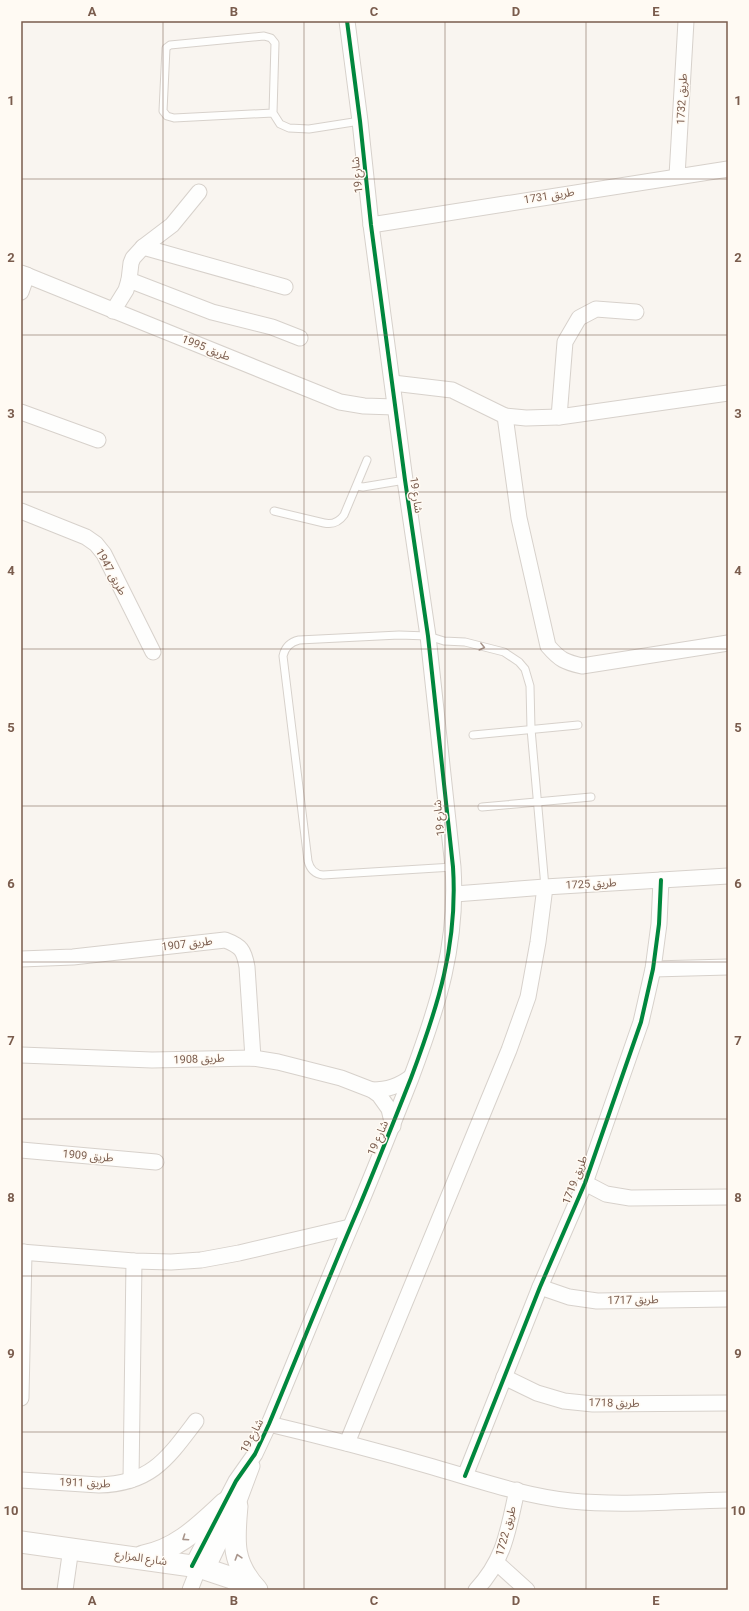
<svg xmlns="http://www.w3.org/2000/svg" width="749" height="1611" font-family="Roboto,'Noto Sans Arabic',sans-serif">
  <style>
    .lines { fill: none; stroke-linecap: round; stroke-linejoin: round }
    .lane-casing { stroke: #d7d1cb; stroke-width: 9 }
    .street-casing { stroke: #d7d1cb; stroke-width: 17 }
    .secondary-casing { stroke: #d9d2cb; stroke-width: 23 }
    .lane { stroke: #fefefd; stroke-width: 7 }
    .street { stroke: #fefefd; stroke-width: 15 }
    .secondary { stroke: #fefefd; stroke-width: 21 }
    .cycleway-casing { stroke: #fffaf3; stroke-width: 6 }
    .cycleway { stroke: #00873e; stroke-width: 4 }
    .oneway { stroke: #a8958b }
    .grid { fill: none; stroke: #7a5c4d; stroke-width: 1; stroke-opacity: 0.55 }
    .labels { text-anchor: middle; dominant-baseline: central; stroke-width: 3; stroke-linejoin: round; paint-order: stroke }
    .street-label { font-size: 11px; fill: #7a5c4d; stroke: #fffaf3 }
    .neatline { fill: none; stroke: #7a5c4d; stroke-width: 1.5 }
    .grid-label { font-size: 13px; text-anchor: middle; font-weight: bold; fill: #7a5c4d }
  </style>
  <rect width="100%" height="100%" fill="#f9f5f0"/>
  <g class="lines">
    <defs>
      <g id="lane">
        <polyline points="273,113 174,118 167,116 163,111 166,48 170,45 264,36 271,38 275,43 273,113 280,124 289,128 309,129 360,121"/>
        <polyline points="357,486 363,487 405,480"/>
        <path d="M274,511L324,523C333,525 339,522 344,515L367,460"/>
        <polyline points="473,735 578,725"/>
        <polyline points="482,807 591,797"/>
        <path d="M453,867L323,875C314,874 310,869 308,861L283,656C285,647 290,642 299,640L399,635L428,636L444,641L465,642L504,652L519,662L525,669L530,686L531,729L545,887"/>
      </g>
      <g id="street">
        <polyline points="677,176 686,21"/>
        <polyline points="371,225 728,169"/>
        <polyline points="143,247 285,287"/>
        <polyline points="21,273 340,402 364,406 395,407"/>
        <polyline points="129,280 212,312 272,327 300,338"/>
        <polyline points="21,292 27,275"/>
        <polyline points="113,311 126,290 129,280 131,263 133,258 143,247 172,225 199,192"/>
        <path d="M393,383L452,390L505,416L519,518L548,646C560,660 565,662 582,666L728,643"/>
        <polyline points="21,412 98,440"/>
        <polyline points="505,416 526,418 559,417 728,393"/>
        <polyline points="559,417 565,342 579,318 596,309 636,312"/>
        <polyline points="21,511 86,537 96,544 104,554 153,652"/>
        <polyline points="455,894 545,887 728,876"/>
        <path d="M21,959L73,957L225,940C241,946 244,950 247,967L253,1058"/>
        <polyline points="653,969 728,967"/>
        <polyline points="21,1055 152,1060 253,1058 278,1062 341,1078 372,1090 379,1095 389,1109 393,1126"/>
        <path d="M372,1090C388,1090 399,1086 411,1077"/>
        <polyline points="21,1150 156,1162"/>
        <polyline points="585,1183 606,1194 630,1198 728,1197"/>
        <polyline points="21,1252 134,1261 171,1262 201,1260 239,1253 350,1227"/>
        <polyline points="540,1287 569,1297 597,1301 728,1299"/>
        <polyline points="504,1377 537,1393 564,1401 593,1404 728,1403"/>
        <polyline points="21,1398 24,1252"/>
        <path d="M269,1424C324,1437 378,1451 433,1467C478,1480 524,1496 571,1501C623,1506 676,1501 728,1500"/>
        <polyline points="347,1443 509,1050 528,997 538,942 545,887"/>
        <polyline points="465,1476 540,1287 585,1183 641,1022 653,969 659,924 661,880"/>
        <path d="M21,1480L99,1485C151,1484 168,1458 196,1421"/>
        <polyline points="131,1480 134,1261"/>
        <polyline points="497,1563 527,1590"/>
        <path d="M192,1566L236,1481L255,1454L269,1424C299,1352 328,1279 359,1207C377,1164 394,1121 411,1078C438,1006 458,945 453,867L428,636L405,480L371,225L360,121L347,21"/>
        <polyline points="207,1569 237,1506 252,1466"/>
        <polyline points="65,1590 71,1548"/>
        <polyline points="190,1590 199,1567"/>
        <path d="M476,1590C505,1559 508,1530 517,1490"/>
      </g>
      <g id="secondary">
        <path d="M237,1506C234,1541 231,1562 257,1590"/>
        <polyline points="21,1542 199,1567 232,1578 256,1590"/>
        <path d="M143,1556C177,1550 200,1526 225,1503"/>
      </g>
    </defs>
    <!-- lane casing -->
    <use href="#lane" class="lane-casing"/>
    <!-- street casing -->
    <use href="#street" class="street-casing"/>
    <!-- secondary casing -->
    <use href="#secondary" class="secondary-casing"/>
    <!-- lane -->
    <use href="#lane" class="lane"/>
    <!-- street -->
    <use href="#street" class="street"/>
    <!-- secondary -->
    <use href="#secondary" class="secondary"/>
    <defs>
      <g id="cycleway">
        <polyline points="465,1476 540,1287 585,1183 641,1022 653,969 659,924 661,880"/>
        <path d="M192,1566L236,1481L255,1454L269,1424C299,1352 328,1279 359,1207C377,1164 394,1121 411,1078C438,1006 458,945 453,867L428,636L405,480L371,225L360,121L347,21"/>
      </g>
    </defs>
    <!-- cycleway casing -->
    <use href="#cycleway" class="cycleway-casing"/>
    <!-- cycleway -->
    <use href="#cycleway" class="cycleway"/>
  </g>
  <!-- one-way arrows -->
  <defs><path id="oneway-chevron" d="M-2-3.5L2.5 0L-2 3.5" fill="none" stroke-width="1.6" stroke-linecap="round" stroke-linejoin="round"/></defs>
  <g class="oneway">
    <use href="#oneway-chevron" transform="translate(482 647) rotate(14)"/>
    <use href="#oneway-chevron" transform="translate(185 1538) rotate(146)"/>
    <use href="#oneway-chevron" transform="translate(238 1557) rotate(-107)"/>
  </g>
  <!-- grid -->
  <path class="grid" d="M163,21V1590M304,21V1590M445,21V1590M586,21V1590M21,179H728M21,335H728M21,492H728M21,649H728M21,806H728M21,962H728M21,1119H728M21,1276H728M21,1432H728"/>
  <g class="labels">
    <!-- street labels -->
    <g class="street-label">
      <text transform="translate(682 99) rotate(-87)">طريق 1732</text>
      <text transform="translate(357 175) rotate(-96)">شارع 19</text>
      <text transform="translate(549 196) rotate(-9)">طريق 1731</text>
      <text transform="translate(206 348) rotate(22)">طريق 1995</text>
      <text transform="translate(416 495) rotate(82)">شارع 19</text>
      <text transform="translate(111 572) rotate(61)">طريق 1947</text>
      <text transform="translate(439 818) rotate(-96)">شارع 19</text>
      <text transform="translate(591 884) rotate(-3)">طريق 1725</text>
      <text transform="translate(187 944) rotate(-7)">طريق 1907</text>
      <text transform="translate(199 1059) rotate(-2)">طريق 1908</text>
      <text transform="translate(378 1138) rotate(-67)">شارع 19</text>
      <text transform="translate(88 1156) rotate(5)">طريق 1909</text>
      <text transform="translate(575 1180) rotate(-69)">طريق 1719</text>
      <text transform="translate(633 1300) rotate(-1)">طريق 1717</text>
      <text transform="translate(614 1403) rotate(1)">طريق 1718</text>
      <text transform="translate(252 1436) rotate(-62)">شارع 19</text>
      <text transform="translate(85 1483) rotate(2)">طريق 1911</text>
      <text transform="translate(506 1531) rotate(-75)">طريق 1722</text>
      <text transform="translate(141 1558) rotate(8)">شارع المزارع</text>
    </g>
  </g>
  <!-- border -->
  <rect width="749" height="1611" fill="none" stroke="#fffaf3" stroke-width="44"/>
  <rect x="22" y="22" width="705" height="1567" class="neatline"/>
  <g class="grid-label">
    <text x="92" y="16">A</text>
    <text x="234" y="16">B</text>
    <text x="374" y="16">C</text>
    <text x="516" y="16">D</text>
    <text x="656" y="16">E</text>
    <text x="11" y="105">1</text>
    <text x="738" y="105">1</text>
    <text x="11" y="262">2</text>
    <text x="738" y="262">2</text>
    <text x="11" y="418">3</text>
    <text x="738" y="418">3</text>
    <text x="11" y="575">4</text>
    <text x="738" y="575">4</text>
    <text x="11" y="732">5</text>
    <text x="738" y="732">5</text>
    <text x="11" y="888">6</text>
    <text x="738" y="888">6</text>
    <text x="11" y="1045">7</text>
    <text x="738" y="1045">7</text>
    <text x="11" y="1202">8</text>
    <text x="738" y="1202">8</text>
    <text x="11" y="1358">9</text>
    <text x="738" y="1358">9</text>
    <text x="11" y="1515">10</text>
    <text x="738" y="1515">10</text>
    <text x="92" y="1605">A</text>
    <text x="234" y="1605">B</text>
    <text x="374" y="1605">C</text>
    <text x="516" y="1605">D</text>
    <text x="656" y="1605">E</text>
  </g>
</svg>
